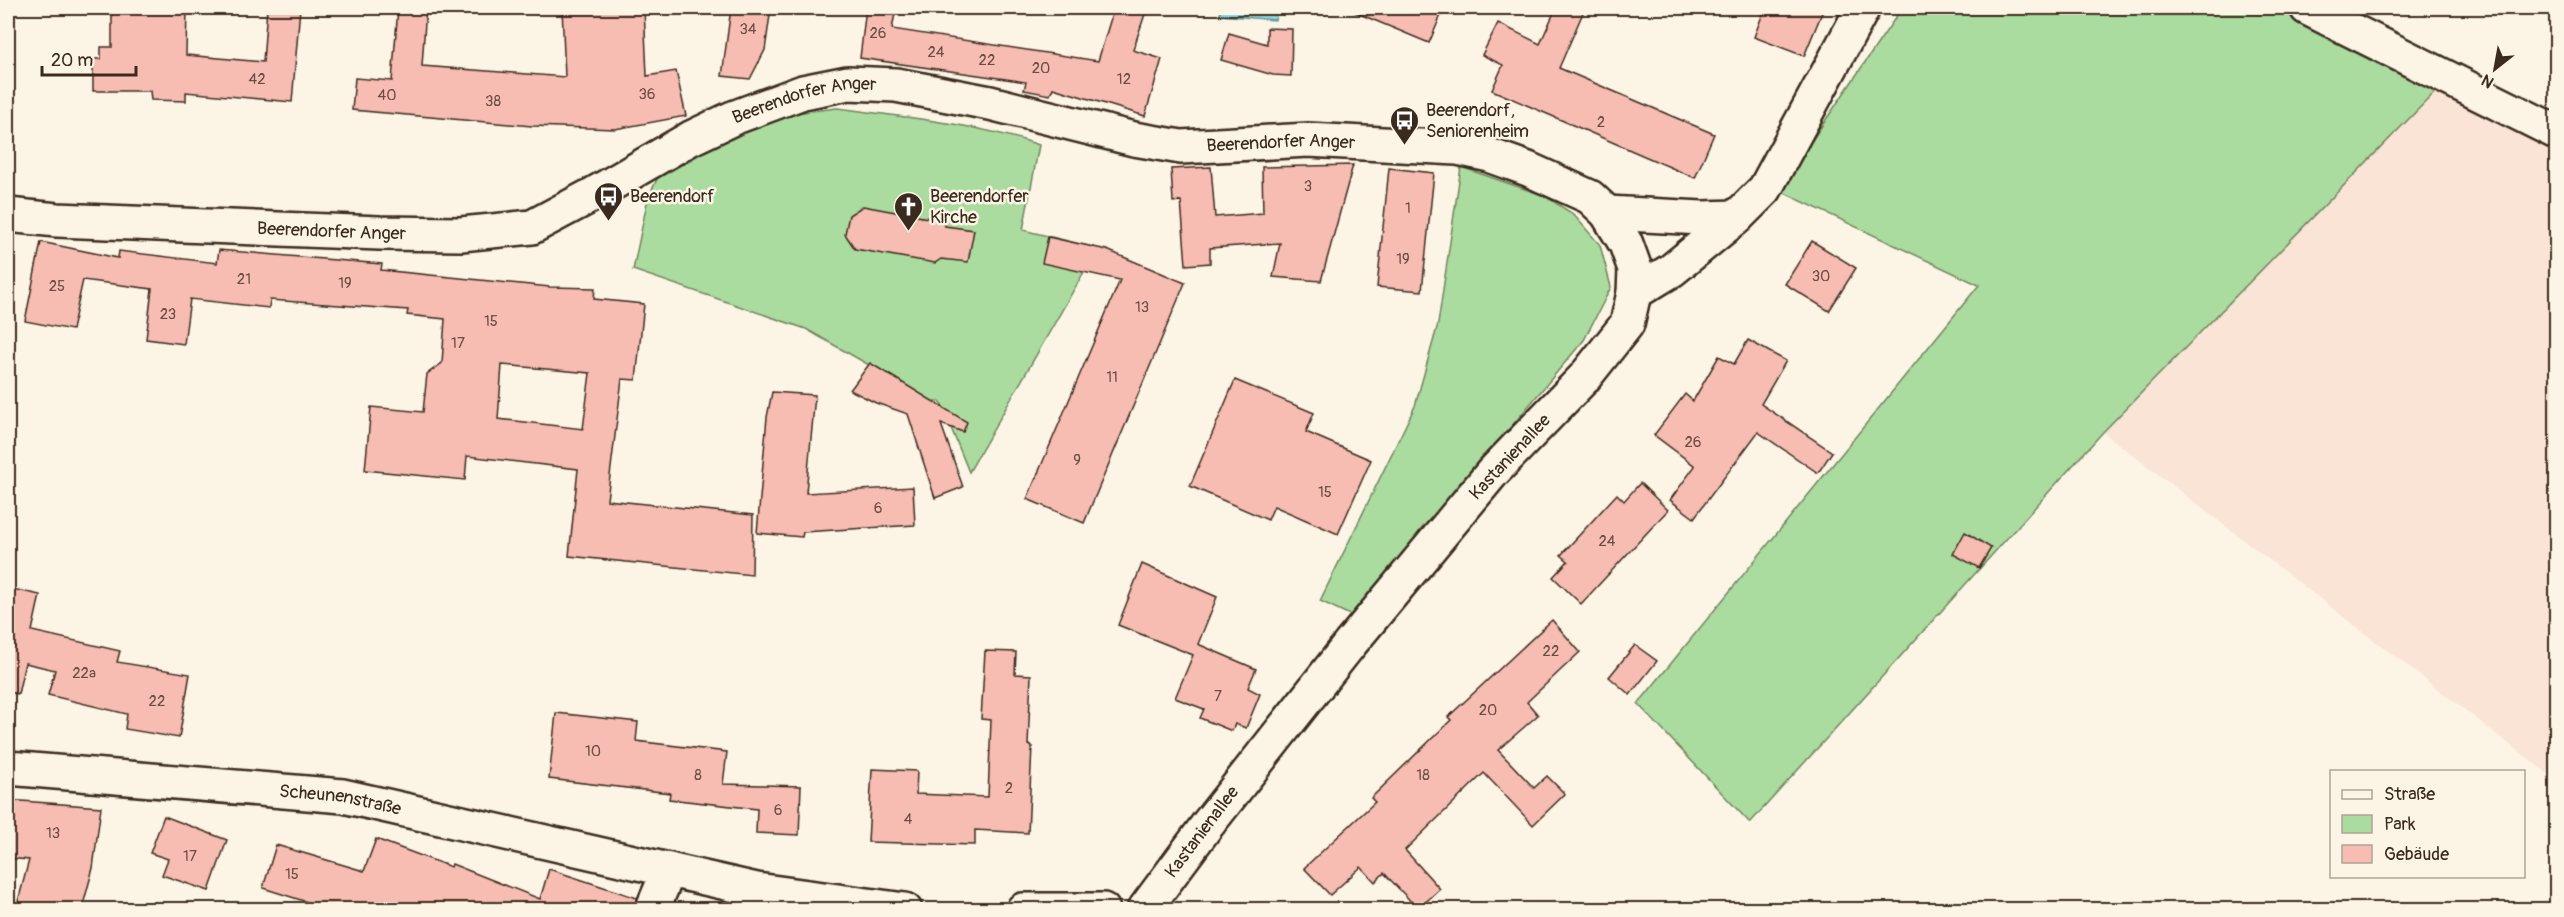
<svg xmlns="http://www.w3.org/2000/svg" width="2564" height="917" font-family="Pangolin,sans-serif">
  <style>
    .built { fill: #fae4d6 }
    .green { fill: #a9dc9e; stroke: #72835e; stroke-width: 1.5 }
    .water { fill: #8cdde7; stroke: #6c9597; stroke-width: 1.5 }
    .building { fill: #f7bcb2; stroke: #3b2a1e; stroke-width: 1.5; fill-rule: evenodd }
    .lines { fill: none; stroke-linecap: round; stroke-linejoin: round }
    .minor-casing { stroke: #3b2a1e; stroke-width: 38 }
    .minor { stroke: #fcf5e5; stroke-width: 33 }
    .labels { text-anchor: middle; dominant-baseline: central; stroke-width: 5; stroke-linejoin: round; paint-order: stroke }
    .number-label { font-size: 15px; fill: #6a4e43 }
    .street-label { font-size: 18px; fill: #3b2a1e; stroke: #fcf5e5 }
    .poi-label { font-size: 18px; fill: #3b2a1e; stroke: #fcf5e5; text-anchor: start }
  </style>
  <rect width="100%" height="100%" fill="#fcf5e5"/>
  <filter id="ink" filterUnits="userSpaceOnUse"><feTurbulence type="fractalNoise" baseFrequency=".0167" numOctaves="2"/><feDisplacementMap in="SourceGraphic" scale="12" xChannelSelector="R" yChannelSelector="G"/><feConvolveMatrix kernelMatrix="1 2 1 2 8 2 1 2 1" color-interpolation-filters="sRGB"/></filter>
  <g filter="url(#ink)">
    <!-- built -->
    <polygon class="built" points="2443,84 2556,146 2556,780 2103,432"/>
    <!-- green -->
    <g class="green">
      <polygon points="1902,8 2287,8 2443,84 2103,432 1750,823 1638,704 1979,285 1778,190"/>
      <path d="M837,108C904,117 974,123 1039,145L1023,230L1089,246L1084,272L969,472L940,401H932L806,329L633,270L648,198L660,173L698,149L788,114Z"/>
      <polygon points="1461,167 1545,196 1573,214 1600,245 1611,287 1584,340 1352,616 1320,601 1415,406 1438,324"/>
    </g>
    <!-- water -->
    <polygon class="water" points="1221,8 1277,8 1275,20 1220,15"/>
    <!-- building -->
    <g class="building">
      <polygon points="112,8 187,8 186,55 263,62 267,8 300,8 292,102 186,92 186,101 151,100 150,91 93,91 93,59 101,59 101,47 112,47"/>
      <polygon points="398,8 426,8 422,66 565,77 562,8 644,8 647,76 676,71 686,116 615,129 532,126 352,110 355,78 392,81"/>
      <polygon points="731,8 771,8 765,50 750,79 722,76"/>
      <polygon points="866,8 896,8 892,29 1098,61 1114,8 1147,8 1133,50 1162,59 1145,116 1053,88 1050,95 1024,90 1026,82 860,58"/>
      <polygon points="1345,8 1444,8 1429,43"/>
      <polygon points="1556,8 1585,8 1559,68 1714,134 1695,178 1492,90 1503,65 1482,55 1498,23 1540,44"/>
      <polygon points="1765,8 1824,8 1804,56 1754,37"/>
      <polygon points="1267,28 1292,29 1291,76 1273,75 1221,60 1229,33 1267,44"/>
      <polygon points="1353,165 1321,281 1273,277 1280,243 1210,248 1210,263 1186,265 1181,201 1173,202 1171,169 1211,167 1215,217 1263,213 1262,167"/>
      <polygon points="1389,168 1434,173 1422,291 1377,287"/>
      <polygon points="863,206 944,221 945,226 974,230 968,262 941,259 935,263 855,249 845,234 849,215"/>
      <polygon points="1048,237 1107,250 1185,283 1084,523 1027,499 1120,280 1042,263"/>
      <polygon points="1812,241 1856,268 1829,311 1785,284"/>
      <path d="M41,242L118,258L119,251L217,263L219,250L382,264L381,270L550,287L595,288L594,299L644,304L636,380L622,379L607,500L753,515L752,575L569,556L578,469L467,456L465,480L365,470L371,407L423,412L427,374L442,363L445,319L407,315L408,310L270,300L269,308L190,299L184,344L146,339L152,289L83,280L72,330L25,321ZM502,365L590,373L583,429L498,419Z"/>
      <polygon points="1748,340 1786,361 1761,404 1832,452 1818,473 1758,432 1694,518 1670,500 1695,466 1654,435 1685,394 1693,401 1719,356 1734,364"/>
      <polygon points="870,363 967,422 963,432 941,424 963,487 935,498 908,414 876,403 850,390"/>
      <polygon points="1235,380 1314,413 1306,432 1371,460 1338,534 1274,506 1268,520 1190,486"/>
      <polygon points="772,392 815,395 806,493 913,487 915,525 803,532 802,537 757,533 767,417"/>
      <polygon points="1640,483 1668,510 1581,604 1553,577 1568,561 1561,555 1617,494 1624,501"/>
      <polygon points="1965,532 1991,548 1979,568 1953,554"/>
      <polygon points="1142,564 1217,597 1198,644 1256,669 1248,688 1260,694 1246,728 1235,724 1232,731 1200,718 1204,709 1175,698 1193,655 1118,625"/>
      <polygon points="8,588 40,595 32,631 120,651 117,662 190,674 179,738 125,729 127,714 48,695 55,670 25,663 18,694 8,692"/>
      <polygon points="1552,620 1580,652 1527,702 1538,715 1498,750 1534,788 1547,776 1565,794 1533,825 1484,773 1405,850 1440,889 1418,909 1384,873 1375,882 1361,867 1330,895 1304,868 1375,802 1371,798 1451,720 1448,717"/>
      <polygon points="1635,645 1657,661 1630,695 1609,677"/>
      <polygon points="985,651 1016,652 1015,674 1031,675 1028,745 1032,746 1028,833 975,830 975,845 868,842 872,769 917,771 916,794 988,797 991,720 981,719"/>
      <polygon points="556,713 638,722 636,741 727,752 723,784 801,786 799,835 756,833 757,809 669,799 670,793 549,779"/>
      <polygon points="8,800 101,807 93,868 82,909 16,909 29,860 8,858"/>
      <polygon points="164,816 227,840 209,891 162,875 168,859 150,853"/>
      <polygon points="376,839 451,867 452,864 540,899 549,869 637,898 634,909 329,909 263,888 276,845 364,871"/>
    </g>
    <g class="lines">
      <defs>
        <g id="minor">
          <polyline points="2307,8 2556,132"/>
          <polyline points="1607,213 1702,218 1737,217"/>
          <path id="s1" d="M8,215L57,220L380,233L461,234L532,227L594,194L691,138L733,118L803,92L848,83L896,85L990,103L1134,139L1181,147L1308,140L1457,148L1489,155L1528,169L1590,197L1607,213L1626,244L1635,269L1634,293L1627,324L1584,378L1492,473L1350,644L1208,824L1144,910"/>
          <polyline points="1634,293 1672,270 1737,217 1765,189 1863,8"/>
          <path id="s2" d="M8,768L343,796L757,890L905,910"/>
          <polyline points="652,910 669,870"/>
          <polyline points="1023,910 1103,910"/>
        </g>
      </defs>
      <!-- minor casing -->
      <use href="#minor" class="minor-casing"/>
      <!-- minor -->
      <use href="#minor" class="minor"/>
    </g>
  </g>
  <!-- icons -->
  <defs>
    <symbol id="bus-pin" viewBox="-11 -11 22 30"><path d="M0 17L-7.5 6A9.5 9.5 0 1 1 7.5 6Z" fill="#3b2a1e" stroke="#fcf5e5"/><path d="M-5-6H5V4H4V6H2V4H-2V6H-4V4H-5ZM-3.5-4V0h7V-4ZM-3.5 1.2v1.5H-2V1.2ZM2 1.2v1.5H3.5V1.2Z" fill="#fff"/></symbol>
    <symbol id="church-pin" viewBox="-11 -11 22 30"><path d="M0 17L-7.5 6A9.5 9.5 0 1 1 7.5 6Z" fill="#3b2a1e" stroke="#fcf5e5"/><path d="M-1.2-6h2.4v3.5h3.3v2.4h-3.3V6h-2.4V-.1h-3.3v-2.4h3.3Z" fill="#fff"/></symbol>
  </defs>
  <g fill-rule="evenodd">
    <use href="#bus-pin" x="1388" y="104" width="33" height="45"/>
    <use href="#bus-pin" x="592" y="180" width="33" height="45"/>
    <use href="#church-pin" x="892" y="190" width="33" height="45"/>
  </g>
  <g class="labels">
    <!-- number labels -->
    <g class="number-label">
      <text x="748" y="29">34</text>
      <text x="878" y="33">26</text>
      <text x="936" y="52">24</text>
      <text x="987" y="60">22</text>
      <text x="1041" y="68">20</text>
      <text x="257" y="79">42</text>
      <text x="1124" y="79">12</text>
      <text x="647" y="94">36</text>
      <text x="387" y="95">40</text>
      <text x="493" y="101">38</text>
      <text x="1601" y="122">2</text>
      <text x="1308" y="186">3</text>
      <text x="1408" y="208">1</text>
      <text x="1403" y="259">19</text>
      <text x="1821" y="276">30</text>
      <text x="244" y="279">21</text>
      <text x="345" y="283">19</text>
      <text x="57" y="286">25</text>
      <text x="1142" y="307">13</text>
      <text x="168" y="314">23</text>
      <text x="491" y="321">15</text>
      <text x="458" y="343">17</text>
      <text x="1112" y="377">11</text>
      <text x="1693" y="442">26</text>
      <text x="1077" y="460">9</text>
      <text x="1325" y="492">15</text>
      <text x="878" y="508">6</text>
      <text x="1607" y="541">24</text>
      <text x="1551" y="651">22</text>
      <text x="84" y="673">22a</text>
      <text x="1218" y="696">7</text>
      <text x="157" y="701">22</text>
      <text x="1488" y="710">20</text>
      <text x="593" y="751">10</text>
      <text x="698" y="775">8</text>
      <text x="1423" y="775">18</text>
      <text x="1009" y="788">2</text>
      <text x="778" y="810">6</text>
      <text x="908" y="819">4</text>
      <text x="53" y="833">13</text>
      <text x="190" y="856">17</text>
      <text x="292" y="874">15</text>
    </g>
    <!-- street labels -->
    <g class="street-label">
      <text stroke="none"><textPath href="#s1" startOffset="828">Beerendorfer Anger</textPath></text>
      <text stroke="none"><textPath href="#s1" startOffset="1314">Beerendorfer Anger</textPath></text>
      <text stroke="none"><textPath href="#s1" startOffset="324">Beerendorfer Anger</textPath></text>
      <text transform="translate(1510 457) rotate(-47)">Kastanienallee</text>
      <text stroke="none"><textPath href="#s2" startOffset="334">Scheunenstraße</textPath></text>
      <text transform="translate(1202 832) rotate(-53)">Kastanienallee</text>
    </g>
    <!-- poi labels -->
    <g class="poi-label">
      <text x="1426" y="110">Beerendorf,<tspan x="1426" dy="21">Seniorenheim</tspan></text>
      <text x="630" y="196">Beerendorf</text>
      <text x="930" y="196">Beerendorfer<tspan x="930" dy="21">Kirche</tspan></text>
    </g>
  </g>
  <!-- margin -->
  <rect width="2564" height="917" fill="none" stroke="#fcf5e5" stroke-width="30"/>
  <rect x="15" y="15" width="2534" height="887" fill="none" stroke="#3b2a1e" stroke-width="2" filter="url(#ink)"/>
  <!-- legend -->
  <rect x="2330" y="770" width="195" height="108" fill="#fcf5e5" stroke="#afa495" stroke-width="1.5"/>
  <rect x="2342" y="790" width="30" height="9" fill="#fcf5e5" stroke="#afa495" stroke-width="1.5"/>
  <text x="2384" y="800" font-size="18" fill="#3b2a1e">Straße</text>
  <rect x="2342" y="815" width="30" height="18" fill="#a9dc9e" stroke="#afa495" stroke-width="1.5"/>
  <text x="2384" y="830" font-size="18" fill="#3b2a1e">Park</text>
  <rect x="2342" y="845" width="30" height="18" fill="#f7bcb2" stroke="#afa495" stroke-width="1.5"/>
  <text x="2384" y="860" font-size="18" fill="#3b2a1e">Gebäude</text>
  <!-- north arrow -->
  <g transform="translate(2495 69) rotate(211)" stroke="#fcf5e5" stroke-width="4.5" paint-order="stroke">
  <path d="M0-4.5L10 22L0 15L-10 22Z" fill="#3b2a1e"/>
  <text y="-9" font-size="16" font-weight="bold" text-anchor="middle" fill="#3b2a1e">N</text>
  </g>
  <!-- scale -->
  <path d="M42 66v9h94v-9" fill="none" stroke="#3b2a1e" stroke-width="3"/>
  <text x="51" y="66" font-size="18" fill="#3b2a1e" stroke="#fcf5e5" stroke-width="4.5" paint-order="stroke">20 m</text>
</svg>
